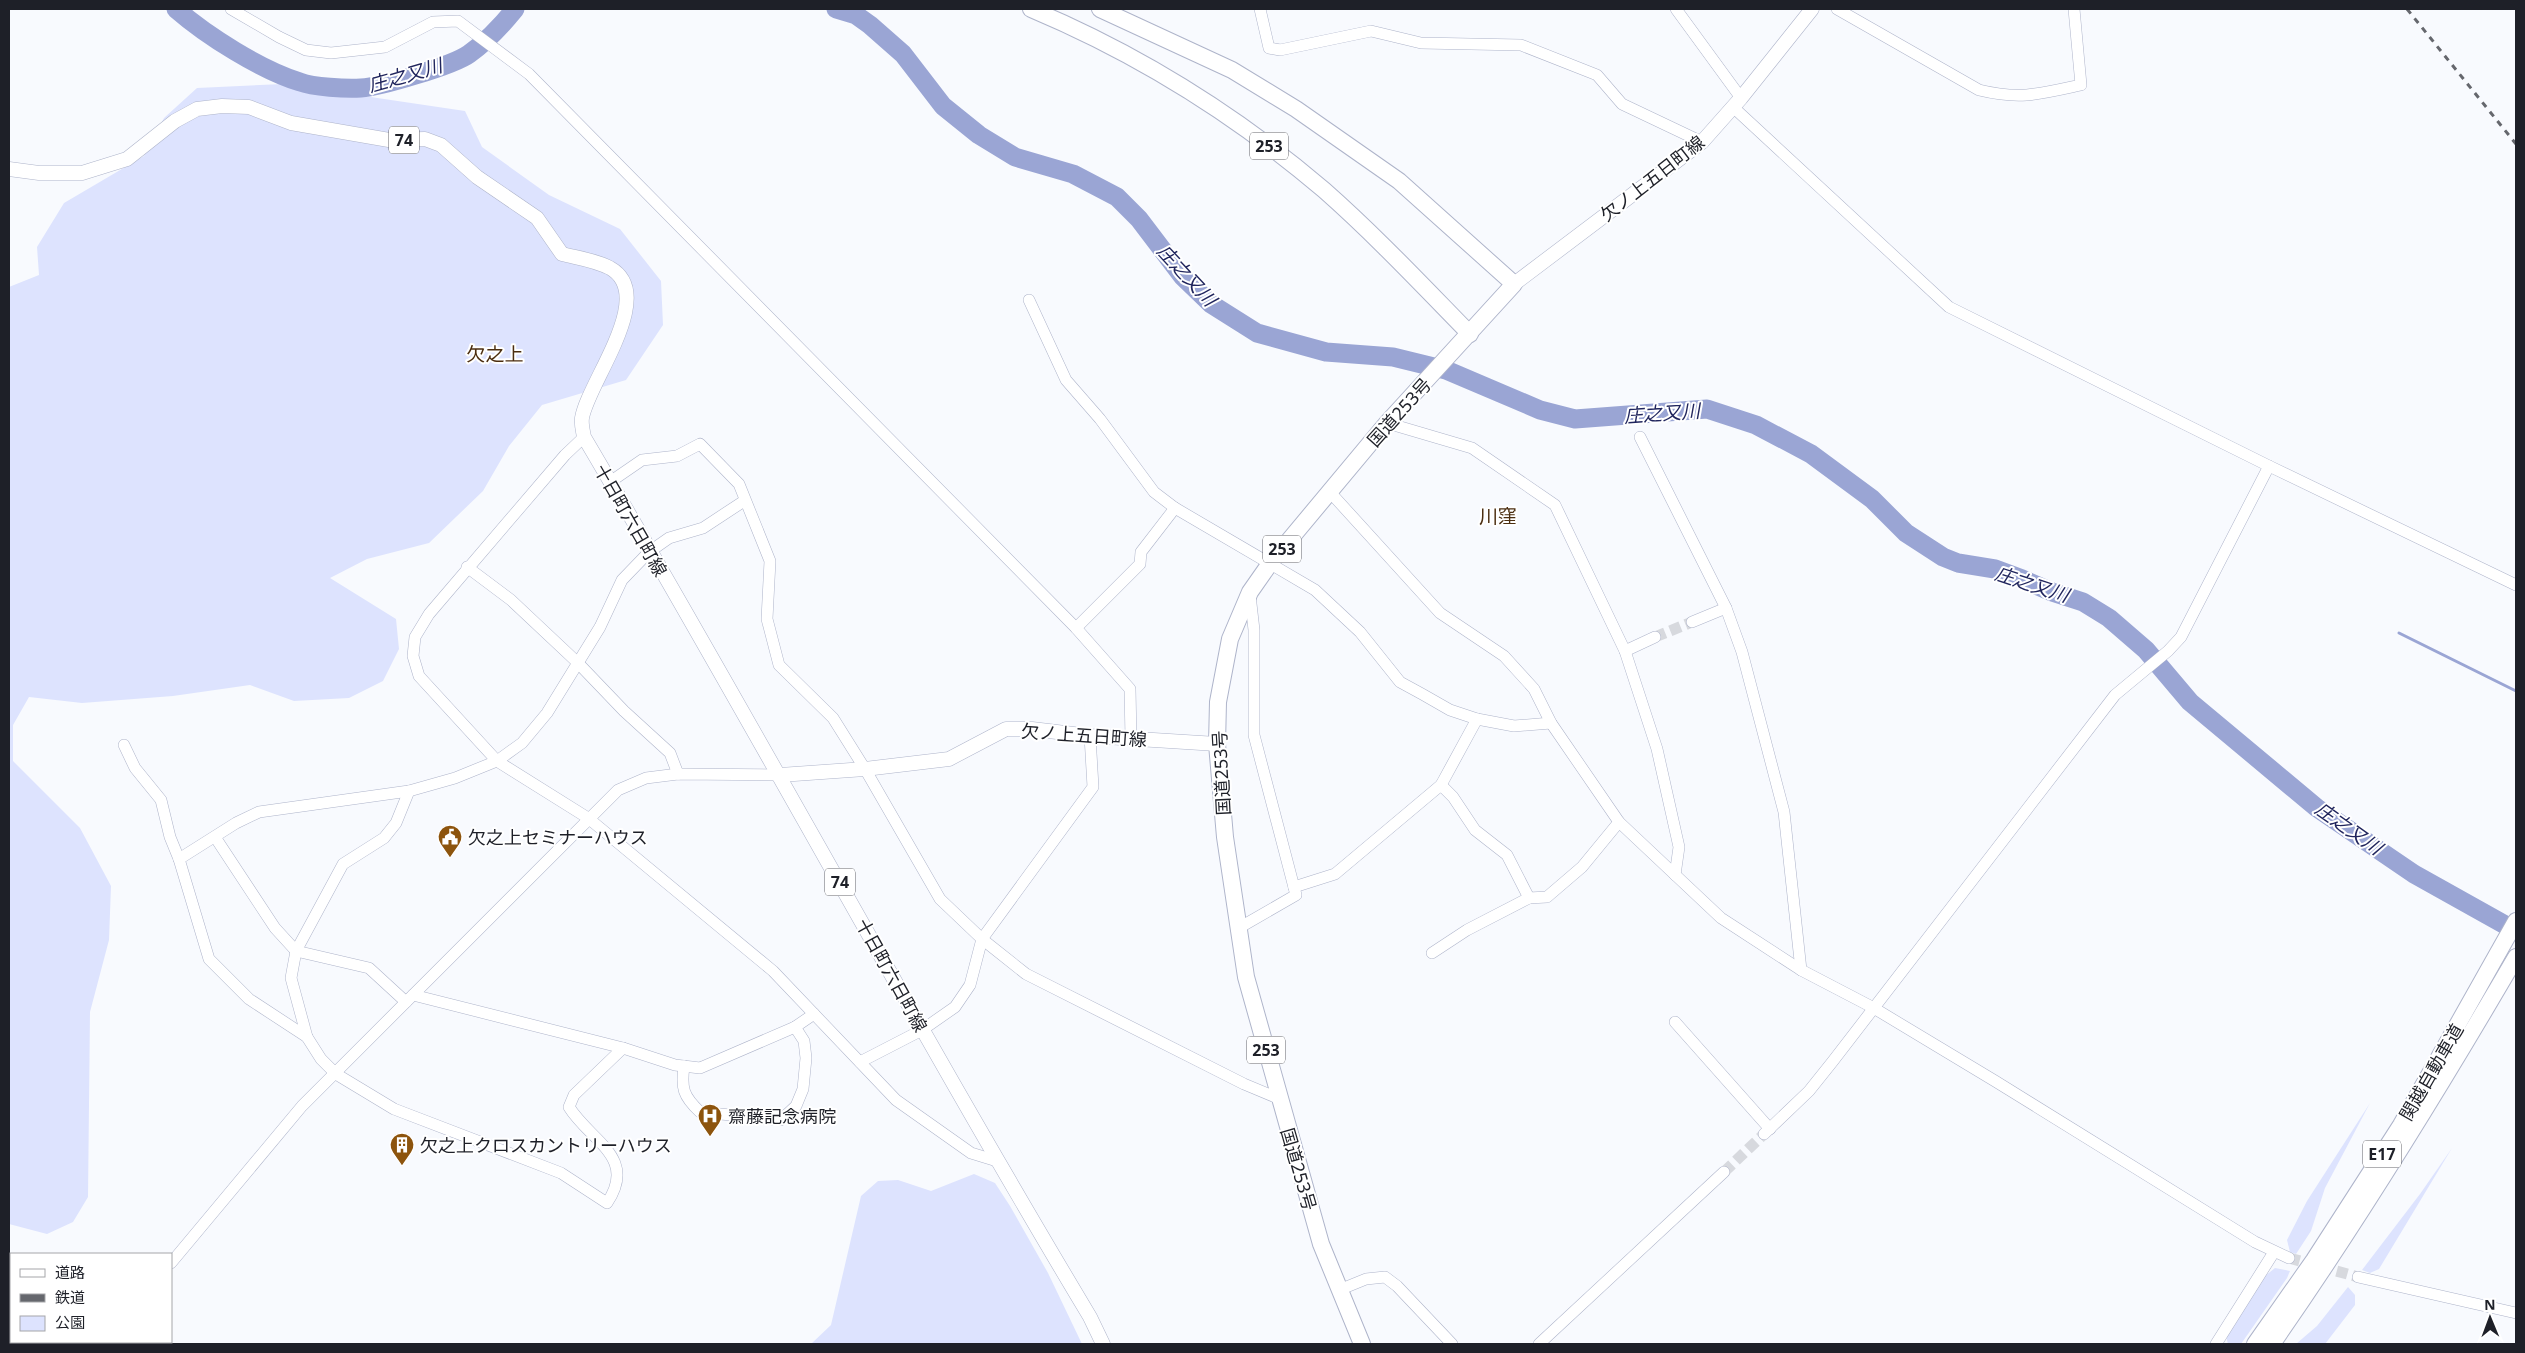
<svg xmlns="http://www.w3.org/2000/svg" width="2525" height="1353" font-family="'Noto Sans','Noto Sans JP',sans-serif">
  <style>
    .green { fill: #dde3fe }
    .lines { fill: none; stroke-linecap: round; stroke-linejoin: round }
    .stream { stroke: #9aa5d4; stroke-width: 3 }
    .river { stroke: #9aa5d4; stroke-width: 19 }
    .minor-tunnel { stroke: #d7d9de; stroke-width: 11; stroke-dasharray: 11 5.5; stroke-linecap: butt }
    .minor-casing { stroke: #aeb4ca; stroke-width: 12 }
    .major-casing { stroke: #aeb4ca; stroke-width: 15 }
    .highway-casing { stroke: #aeb4ca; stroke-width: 18 }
    .minor { stroke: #fff; stroke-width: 11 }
    .major { stroke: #fff; stroke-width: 14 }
    .highway { stroke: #fff; stroke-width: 16 }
    .rail { stroke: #65676d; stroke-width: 3; stroke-dasharray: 6 6; stroke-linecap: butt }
    .labels { text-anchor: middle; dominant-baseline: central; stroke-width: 4; stroke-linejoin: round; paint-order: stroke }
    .shield { fill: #fff; stroke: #626368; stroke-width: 1 }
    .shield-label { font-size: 16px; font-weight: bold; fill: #1e2028 }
    .street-label { font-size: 18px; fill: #1e2028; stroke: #fff }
    .poi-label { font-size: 18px; fill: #1e2028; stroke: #fff; text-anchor: start }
    .water-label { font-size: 19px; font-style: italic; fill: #20255d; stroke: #fff }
    .neighbourhood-label { font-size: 19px; fill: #4b2e10; stroke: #fff }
  </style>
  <rect width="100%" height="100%" fill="#f8fafe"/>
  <!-- green -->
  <g class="green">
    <polygon points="283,84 465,111 482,147 549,195 620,229 661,281 663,325 626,380 542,405 509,446 483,491 429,543 367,559 330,578 396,619 399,649 383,681 349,698 294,701 250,685 173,696 82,703 29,697 13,725 13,761 80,828 111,886 109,940 90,1012 88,1197 73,1222 47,1234 9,1224 9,287 39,275 37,247 64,203 144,156 164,118 197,88"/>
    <polygon points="2370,1103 2325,1188 2311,1231 2296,1254 2290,1252 2287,1240 2307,1201"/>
    <polygon points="2452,1148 2379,1269 2370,1273 2362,1270 2420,1194"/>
    <polygon points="974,1174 995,1183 1010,1206 1048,1273 1082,1344 811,1344 831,1325 861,1196 878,1181 898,1180 931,1191"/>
    <polygon points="2275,1268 2290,1271 2287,1278 2241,1344 2228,1344 2226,1336 2265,1276"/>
    <polygon points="2348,1287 2355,1295 2355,1305 2325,1344 2296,1344 2317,1326"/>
  </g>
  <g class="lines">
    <!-- stream -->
    <polyline class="stream" points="2399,633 2516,691"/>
    <!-- river -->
    <g class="river">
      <path d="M176,9C207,36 261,70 300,82C313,87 346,89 361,88C380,87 454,65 469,54C486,42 502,25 515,9"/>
      <polyline points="836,9 856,15 870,25 903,54 943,106 979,135 1015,157 1073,174 1117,197 1139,219 1183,277 1211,304 1257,333 1326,352 1393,357 1446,370 1540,410 1575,419 1707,409 1756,425 1811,454 1872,499 1906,533 1943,557 1958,563 1995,569 2022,579 2052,592 2083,602 2109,618 2146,650 2190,702 2317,808 2414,874 2516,931"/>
    </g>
    <!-- minor-tunnel -->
    <g class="minor-tunnel">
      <polyline points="1655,637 1692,622"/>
      <polyline points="1724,1172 1764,1134"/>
      <polyline points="2289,1258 2358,1277"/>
    </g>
    <defs>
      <g id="minor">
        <polyline points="231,9 279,37 306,50 331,53 385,47 433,22 458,21 529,74 1076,628 1130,689 1131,739"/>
        <polyline points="1260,9 1269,48 1280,50 1371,31 1421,43 1521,45 1597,75 1622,104 1702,142"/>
        <polyline points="1676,9 1741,98"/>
        <path d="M1837,9L1979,90C2020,100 2040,94 2081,85L2074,9"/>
        <polyline points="1733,107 1949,307 2269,466 2516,585"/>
        <polyline points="1029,300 1066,380 1100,419 1154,492 1175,508 1315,590 1360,632 1400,682 1422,694 1450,710 1477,719 1514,726 1551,723"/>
        <polyline points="1387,423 1472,448 1555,505 1625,651 1657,749 1679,847 1675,875"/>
        <polyline points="584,437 565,455 429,614 415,637 413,656 419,676 497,761 588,818 773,971 896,1100 971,1153 997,1161"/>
        <polyline points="1640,437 1726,608 1742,652 1784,812 1801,970"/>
        <polyline points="610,482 642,460 677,456 700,444 739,484 770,561 767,619 779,665 833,718 865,769 940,899 982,939 1026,974 1244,1084 1280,1099"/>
        <polyline points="1329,491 1440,613 1504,656 1534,689 1551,723 1619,822 1721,918 1801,970 1872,1007 1995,1081 2255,1242 2289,1258"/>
        <polyline points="467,567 511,600 578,663 624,711 670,753 678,774"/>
        <polyline points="1692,622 1726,608"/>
        <polyline points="1076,628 1140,564 1141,552 1175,508"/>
        <polyline points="1625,651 1655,637"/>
        <polyline points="124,745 135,768 161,800 170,837 179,859"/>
        <polyline points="1441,785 1453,797 1475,830 1507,855 1529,898 1547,897 1582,867 1619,822"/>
        <polyline points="215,837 275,928 296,951 369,968 406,1002"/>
        <polyline points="1294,887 1335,874 1441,785 1477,719"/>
        <polyline points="1237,929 1296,895 1254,735 1254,630 1250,595"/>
        <polyline points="1432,953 1467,930 1529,898"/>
        <polyline points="413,995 623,1048 675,1065 700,1068 795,1027 814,1014"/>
        <polyline points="1675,1022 1770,1129"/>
        <polyline points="307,1037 291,978 296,951 343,864 384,838 396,823 409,791"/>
        <path d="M623,1048L574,1095L569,1107C590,1141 638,1157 607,1203L561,1173L394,1109L336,1074L321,1059L307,1037L249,999L209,959L179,859L236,823L259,812L409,791L455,778L497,761L522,743L547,713L600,627L622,580L649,552L669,538L703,528L744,501"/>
        <polyline points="860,1062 922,1030 955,1007 970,985 982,939 1093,787 1090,736"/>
        <path d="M684,1066C681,1088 683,1096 700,1112L781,1120L796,1106L803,1089L806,1058L804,1041L795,1027"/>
        <polyline points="1764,1134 1809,1091 1833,1061 2115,695 2168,651 2181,637 2269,466"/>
        <polyline points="171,1263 302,1106 618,790 646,778 678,774 780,775"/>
        <polyline points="2358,1277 2516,1313"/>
        <polyline points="1339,1290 1366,1279 1385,1277 1397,1286 1452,1344"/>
        <polyline points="112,1344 113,1342"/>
        <polyline points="1539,1344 1724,1172"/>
        <polyline points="2216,1344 2274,1252"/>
      </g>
      <g id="major">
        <path d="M9,169L39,173H82L127,159L175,121L197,109L222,106L249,107L291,123L389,140L425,139L441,145L477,177L537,218L562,254C578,258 595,260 610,268C658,295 588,382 582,418C581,424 583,431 584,437C756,728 916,1027 1090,1317L1103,1344"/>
        <polyline points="1514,284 1702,142 1741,98 1812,9"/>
        <polyline points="780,775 865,769 949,759 1006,729 1032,729 1090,736 1217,744"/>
      </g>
      <g id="highway">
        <path d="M1031,9C1138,54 1236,115 1324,190C1375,235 1422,285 1470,334"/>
        <polyline points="1100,9 1232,70 1296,109 1399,181 1514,284 1387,423 1271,562 1250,592 1230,639 1218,702 1217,744 1225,837 1246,977 1321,1244 1362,1344"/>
        <polyline points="2255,1344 2314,1260 2401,1125 2516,921"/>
        <path d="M2272,1344C2359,1219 2439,1089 2516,957"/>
      </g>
    </defs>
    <!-- minor casing -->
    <use href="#minor" class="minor-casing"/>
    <!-- major casing -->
    <use href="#major" class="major-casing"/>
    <!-- highway casing -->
    <use href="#highway" class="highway-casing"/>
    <!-- minor -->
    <use href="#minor" class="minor"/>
    <!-- major -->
    <use href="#major" class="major"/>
    <!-- highway -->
    <use href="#highway" class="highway"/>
    <!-- rail -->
    <polyline class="rail" points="2407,9 2516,144"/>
  </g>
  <!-- icons -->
  <defs>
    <symbol id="civic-pin" viewBox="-11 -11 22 30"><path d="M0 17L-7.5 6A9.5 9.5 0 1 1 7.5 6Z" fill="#8d540d" stroke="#fff"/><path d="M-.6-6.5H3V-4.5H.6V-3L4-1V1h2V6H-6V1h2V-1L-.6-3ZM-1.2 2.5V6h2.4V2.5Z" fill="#fff"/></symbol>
    <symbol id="hospital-pin" viewBox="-11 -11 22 30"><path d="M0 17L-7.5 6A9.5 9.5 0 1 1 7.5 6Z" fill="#8d540d" stroke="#fff"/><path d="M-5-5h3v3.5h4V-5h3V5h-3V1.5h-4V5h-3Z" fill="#fff"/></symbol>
    <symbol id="building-pin" viewBox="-11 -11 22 30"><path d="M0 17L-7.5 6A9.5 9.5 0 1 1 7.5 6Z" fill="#8d540d" stroke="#fff"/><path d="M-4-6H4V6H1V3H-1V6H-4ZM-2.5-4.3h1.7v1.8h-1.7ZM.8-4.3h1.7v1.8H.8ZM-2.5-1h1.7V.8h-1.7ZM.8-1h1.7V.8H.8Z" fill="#fff"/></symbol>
  </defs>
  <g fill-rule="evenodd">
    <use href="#civic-pin" x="436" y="823" width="28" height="38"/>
    <use href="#hospital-pin" x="696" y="1102" width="28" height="38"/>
    <use href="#building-pin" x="388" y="1131" width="28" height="38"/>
  </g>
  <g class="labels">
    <!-- shield labels -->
    <g class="shield">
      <rect x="389" y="126.5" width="30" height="27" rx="4"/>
      <rect x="1250" y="132.5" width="38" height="27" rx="4"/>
      <rect x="1263" y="535.5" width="38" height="27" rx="4"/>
      <rect x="825" y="868.5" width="30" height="27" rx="4"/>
      <rect x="1247" y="1036.5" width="38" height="27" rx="4"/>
      <rect x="2363" y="1140.5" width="38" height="27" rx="4"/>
    </g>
    <g class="shield-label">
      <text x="404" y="140">74</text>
      <text x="1269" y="146">253</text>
      <text x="1282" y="549">253</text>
      <text x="840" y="882">74</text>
      <text x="1266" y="1050">253</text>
      <text x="2382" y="1154">E17</text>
    </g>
    <!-- street labels -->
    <g class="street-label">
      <text transform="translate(1652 178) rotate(-38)">欠ノ上五日町線</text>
      <text transform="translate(1399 412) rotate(-48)">国道253号</text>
      <text transform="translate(631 520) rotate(60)">十日町六日町線</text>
      <text transform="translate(1084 735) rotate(4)">欠ノ上五日町線</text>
      <text transform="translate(1221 773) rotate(-93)">国道253号</text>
      <text transform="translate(892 975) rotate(61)">十日町六日町線</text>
      <text transform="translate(2431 1072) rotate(-60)">関越自動車道</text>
      <text transform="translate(1299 1169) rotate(74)">国道253号</text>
    </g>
    <!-- poi labels -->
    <g class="poi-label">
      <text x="468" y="837">欠之上セミナーハウス</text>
      <text x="728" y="1116">齋藤記念病院</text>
      <text x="420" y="1145">欠之上クロスカントリーハウス</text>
    </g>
    <!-- water labels -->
    <g class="water-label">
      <text transform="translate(405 75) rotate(-16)">庄之又川</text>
      <text transform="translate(1187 275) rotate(47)">庄之又川</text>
      <text transform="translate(1662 413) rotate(-4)">庄之又川</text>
      <text transform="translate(2032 584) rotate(18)">庄之又川</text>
      <text transform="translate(2349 828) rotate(35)">庄之又川</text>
    </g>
    <!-- neighbourhood labels -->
    <g class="neighbourhood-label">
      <text x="495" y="354">欠之上</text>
      <text x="1498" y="516">川窪</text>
    </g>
  </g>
  <!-- border -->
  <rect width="2525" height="1353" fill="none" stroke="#1e2028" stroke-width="20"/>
  <!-- legend -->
  <rect x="10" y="1253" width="162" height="90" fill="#ffffff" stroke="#a5a6a9"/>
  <rect x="20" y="1269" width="25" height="8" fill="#ffffff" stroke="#a5a6a9"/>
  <text x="55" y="1278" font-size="15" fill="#1e2028">道路</text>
  <rect x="20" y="1294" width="25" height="8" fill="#65676d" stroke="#a5a6a9"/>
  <text x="55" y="1303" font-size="15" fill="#1e2028">鉄道</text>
  <rect x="20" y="1316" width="25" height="15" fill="#dde3fe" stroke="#a5a6a9"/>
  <text x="55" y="1328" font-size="15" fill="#1e2028">公園</text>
  <!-- north arrow -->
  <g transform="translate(2490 1318) rotate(359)" stroke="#ffffff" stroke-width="4" paint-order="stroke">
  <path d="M0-4L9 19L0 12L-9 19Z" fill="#1e2028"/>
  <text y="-8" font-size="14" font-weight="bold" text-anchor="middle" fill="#1e2028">N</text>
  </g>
</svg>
